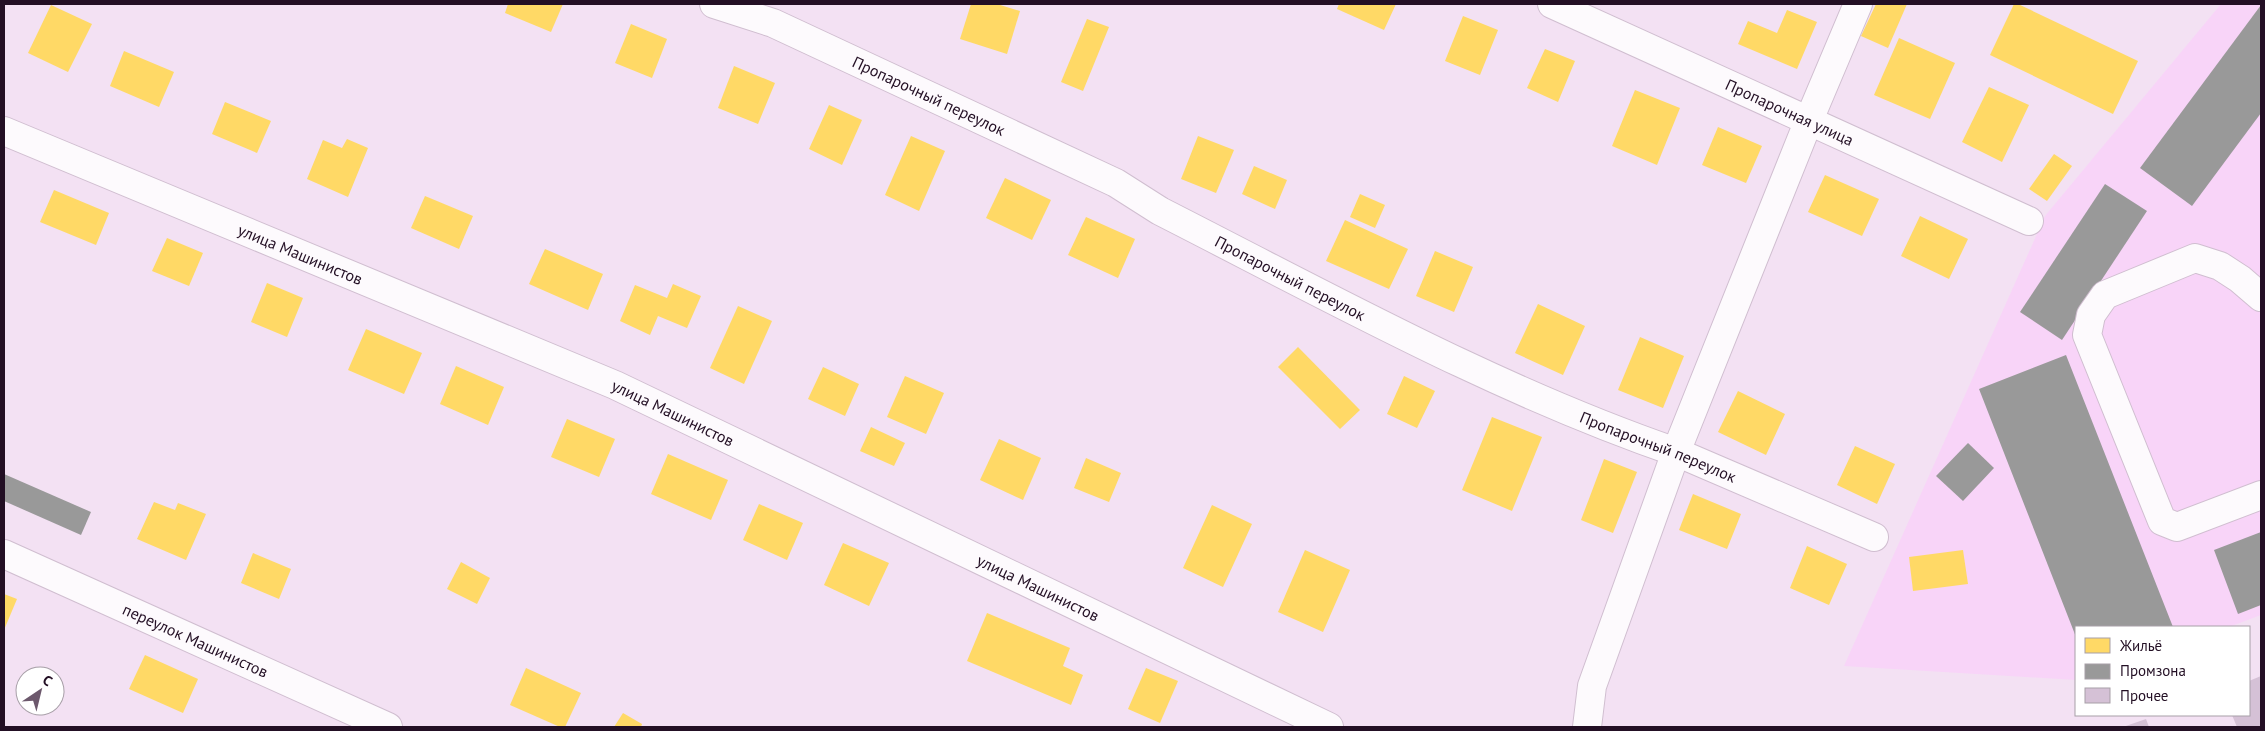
<svg xmlns="http://www.w3.org/2000/svg" width="2265" height="731" font-family="'PT Sans',sans-serif">
  <style>
    .built { fill: #f8d4f8 }
    .homes { fill: #ffd966 }
    .industry { fill: #999 }
    .building { fill: #d5c1d6 }
    .lines { fill: none; stroke-linecap: round; stroke-linejoin: round }
    .minor-casing { stroke: #d0bed0; stroke-width: 30 }
    .minor { stroke: #fdfafd; stroke-width: 28 }
    .labels { text-anchor: middle; dominant-baseline: central; stroke-width: 5; stroke-linejoin: round; paint-order: stroke }
    .street-label { font-size: 16px; fill: #230f24; stroke: #fff }
  </style>
  <rect width="100%" height="100%" fill="#f3e1f3"/>
  <!-- built -->
  <polygon class="built" points="2221,4 2261,4 2261,615 2229,627 2076,627 2076,680 1844,666 2045,216"/>
  <!-- homes -->
  <g class="homes">
    <polygon points="508,4 563,4 551,32 505,13"/>
    <polygon points="971,4 997,4 1020,11 1007,54 960,39"/>
    <polygon points="1339,4 1396,4 1384,30 1337,9"/>
    <polygon points="1876,4 1907,4 1888,48 1861,36"/>
    <polygon points="2014,4 2018,4 2138,61 2113,114 1990,55"/>
    <polygon points="51,5 92,24 68,72 28,53"/>
    <polygon points="1787,10 1817,22 1797,69 1738,44 1748,21 1777,33"/>
    <polygon points="1463,16 1498,30 1480,75 1445,61"/>
    <polygon points="1087,19 1109,27 1083,91 1061,82"/>
    <polygon points="631,24 667,39 652,78 615,63"/>
    <polygon points="1899,38 1955,63 1930,119 1874,95"/>
    <polygon points="1545,49 1575,61 1558,102 1527,88"/>
    <polygon points="124,51 174,72 159,107 110,86"/>
    <polygon points="734,66 775,83 758,124 718,108"/>
    <polygon points="1989,87 2029,105 2002,162 1962,142"/>
    <polygon points="1635,90 1680,108 1657,165 1612,146"/>
    <polygon points="225,102 271,121 257,153 212,134"/>
    <polygon points="829,105 862,120 842,165 809,149"/>
    <polygon points="1718,127 1762,146 1746,183 1702,165"/>
    <polygon points="911,136 945,151 919,211 885,195"/>
    <polygon points="1198,136 1234,150 1216,193 1181,179"/>
    <polygon points="347,139 368,148 348,197 307,179 323,140 342,148"/>
    <polygon points="2054,154 2072,166 2047,201 2029,189"/>
    <polygon points="1254,166 1287,180 1275,209 1242,194"/>
    <polygon points="1825,175 1879,199 1862,236 1808,212"/>
    <polygon points="1005,178 1051,200 1032,240 986,218"/>
    <polygon points="54,190 109,213 96,245 40,222"/>
    <polygon points="1360,194 1385,205 1375,228 1350,217"/>
    <polygon points="425,196 473,216 459,249 411,228"/>
    <polygon points="1920,216 1968,239 1949,279 1901,256"/>
    <polygon points="1086,217 1135,239 1118,278 1068,255"/>
    <polygon points="1345,220 1408,249 1389,289 1326,261"/>
    <polygon points="167,238 203,253 189,286 152,271"/>
    <polygon points="545,249 603,274 588,310 529,284"/>
    <polygon points="1435,251 1473,267 1454,312 1416,296"/>
    <polygon points="267,283 303,298 287,337 251,322"/>
    <polygon points="673,284 701,296 687,328 658,316 650,335 620,321 635,285 667,298"/>
    <polygon points="1538,304 1585,326 1563,375 1515,353"/>
    <polygon points="738,306 772,321 744,384 710,368"/>
    <polygon points="366,329 422,353 404,394 348,370"/>
    <polygon points="1640,337 1684,356 1663,408 1618,390"/>
    <polygon points="1298,347 1360,410 1340,429 1278,367"/>
    <polygon points="456,366 504,387 488,425 440,404"/>
    <polygon points="823,367 859,384 845,416 808,399"/>
    <polygon points="905,376 944,393 926,434 887,417"/>
    <polygon points="1404,376 1435,391 1417,428 1387,414"/>
    <polygon points="1738,391 1785,414 1766,455 1718,432"/>
    <polygon points="1492,417 1542,437 1512,511 1462,490"/>
    <polygon points="567,419 615,439 599,477 551,457"/>
    <polygon points="871,427 905,443 894,466 860,451"/>
    <polygon points="999,439 1041,458 1023,500 980,480"/>
    <polygon points="1855,446 1895,464 1877,504 1837,485"/>
    <polygon points="668,454 728,480 711,520 651,494"/>
    <polygon points="1086,458 1121,473 1109,502 1074,488"/>
    <polygon points="1604,459 1637,472 1613,533 1581,520"/>
    <polygon points="1693,494 1741,514 1727,549 1679,530"/>
    <polygon points="154,502 175,510 178,503 206,514 186,560 137,539"/>
    <polygon points="759,504 803,523 787,560 743,540"/>
    <polygon points="1212,505 1252,524 1223,587 1183,568"/>
    <polygon points="843,543 889,563 869,606 824,585"/>
    <polygon points="1807,546 1847,564 1829,605 1790,588"/>
    <polygon points="1305,550 1350,570 1323,632 1278,612"/>
    <polygon points="1963,550 1968,584 1913,591 1909,557"/>
    <polygon points="253,553 291,569 279,599 241,583"/>
    <polygon points="461,562 490,578 477,604 447,589"/>
    <polygon points="4,594 17,599 4,630"/>
    <polygon points="987,613 1070,648 1063,666 1083,675 1071,705 967,661"/>
    <polygon points="145,655 198,679 183,713 129,689"/>
    <polygon points="526,668 581,693 565,727 560,727 510,705"/>
    <polygon points="1146,668 1178,681 1160,723 1128,709"/>
    <polygon points="623,713 642,724 641,727 614,727"/>
  </g>
  <!-- industry -->
  <g class="industry">
    <polygon points="2261,5 2261,113 2192,206 2140,168"/>
    <polygon points="2105,184 2147,211 2062,340 2020,312"/>
    <polygon points="2066,355 2173,627 2076,627 2076,637 1979,389"/>
    <polygon points="1968,443 1994,468 1963,501 1936,476"/>
    <polygon points="4,474 91,512 81,535 4,501"/>
    <polygon points="2261,532 2261,605 2238,614 2214,550"/>
  </g>
  <!-- building -->
  <g class="building">
    <polygon points="2261,676 2261,727 2237,727 2232,715 2249,715 2249,681"/>
    <polygon points="2146,719 2149,727 2123,727"/>
  </g>
  <g class="lines">
    <defs>
      <g id="minor">
        <path id="s1" d="M714,4L773,23L1116,183L1160,211C1329,297 1496,390 1676,452L1874,537"/>
        <path id="s2" d="M1552,4L2029,221"/>
        <path id="s3" d="M4,131L615,385L1329,727"/>
        <polyline points="2261,297 2240,279 2220,266 2195,258 2105,295 2091,315 2087,335 2162,521 2177,527 2261,495"/>
        <path id="s4" d="M4,554L388,727"/>
        <polyline points="1587,727 1592,686 1676,452 1809,120 1858,4"/>
      </g>
    </defs>
    <!-- minor casing -->
    <use href="#minor" class="minor-casing"/>
    <!-- minor -->
    <use href="#minor" class="minor"/>
  </g>
  <g class="labels">
    <!-- street labels -->
    <g class="street-label">
      <text stroke="none"><textPath href="#s1" startOffset="234">Пропарочный переулок</textPath></text>
      <text stroke="none"><textPath href="#s2" startOffset="261">Пропарочная улица</textPath></text>
      <text stroke="none"><textPath href="#s3" startOffset="321">улица Машинистов</textPath></text>
      <text stroke="none"><textPath href="#s1" startOffset="639">Пропарочный переулок</textPath></text>
      <text stroke="none"><textPath href="#s3" startOffset="726">улица Машинистов</textPath></text>
      <text stroke="none"><textPath href="#s1" startOffset="1044">Пропарочный переулок</textPath></text>
      <text stroke="none"><textPath href="#s3" startOffset="1131">улица Машинистов</textPath></text>
      <text stroke="none"><textPath href="#s4" startOffset="210">переулок Машинистов</textPath></text>
    </g>
  </g>
  <!-- border -->
  <rect width="2265" height="731" fill="none" stroke="#230f24" stroke-width="10"/>
  <!-- legend -->
  <rect x="2075" y="626" width="175" height="90" fill="#ffffff" stroke="#a79fa7"/>
  <rect x="2085" y="638" width="25" height="15" fill="#ffd966" stroke="#a79fa7"/>
  <text x="2120" y="651" font-size="15" fill="#230f24">Жильё</text>
  <rect x="2085" y="664" width="25" height="15" fill="#999999" stroke="#a79fa7"/>
  <text x="2120" y="676" font-size="15" fill="#230f24">Промзона</text>
  <rect x="2085" y="688" width="25" height="15" fill="#d5c1d6" stroke="#a79fa7"/>
  <text x="2120" y="701" font-size="15" fill="#230f24">Прочее</text>
  <!-- north arrow -->
  <g transform="translate(40 691) rotate(35)"><circle r="24" fill="#ffffff" stroke="#a79fa7"/>
  <path d="M0-4L9 19L0 12L-9 19Z" fill="#6c586c"/>
  <text y="-8" font-size="14" font-weight="bold" text-anchor="middle" fill="#230f24">С</text>
  </g>
</svg>
